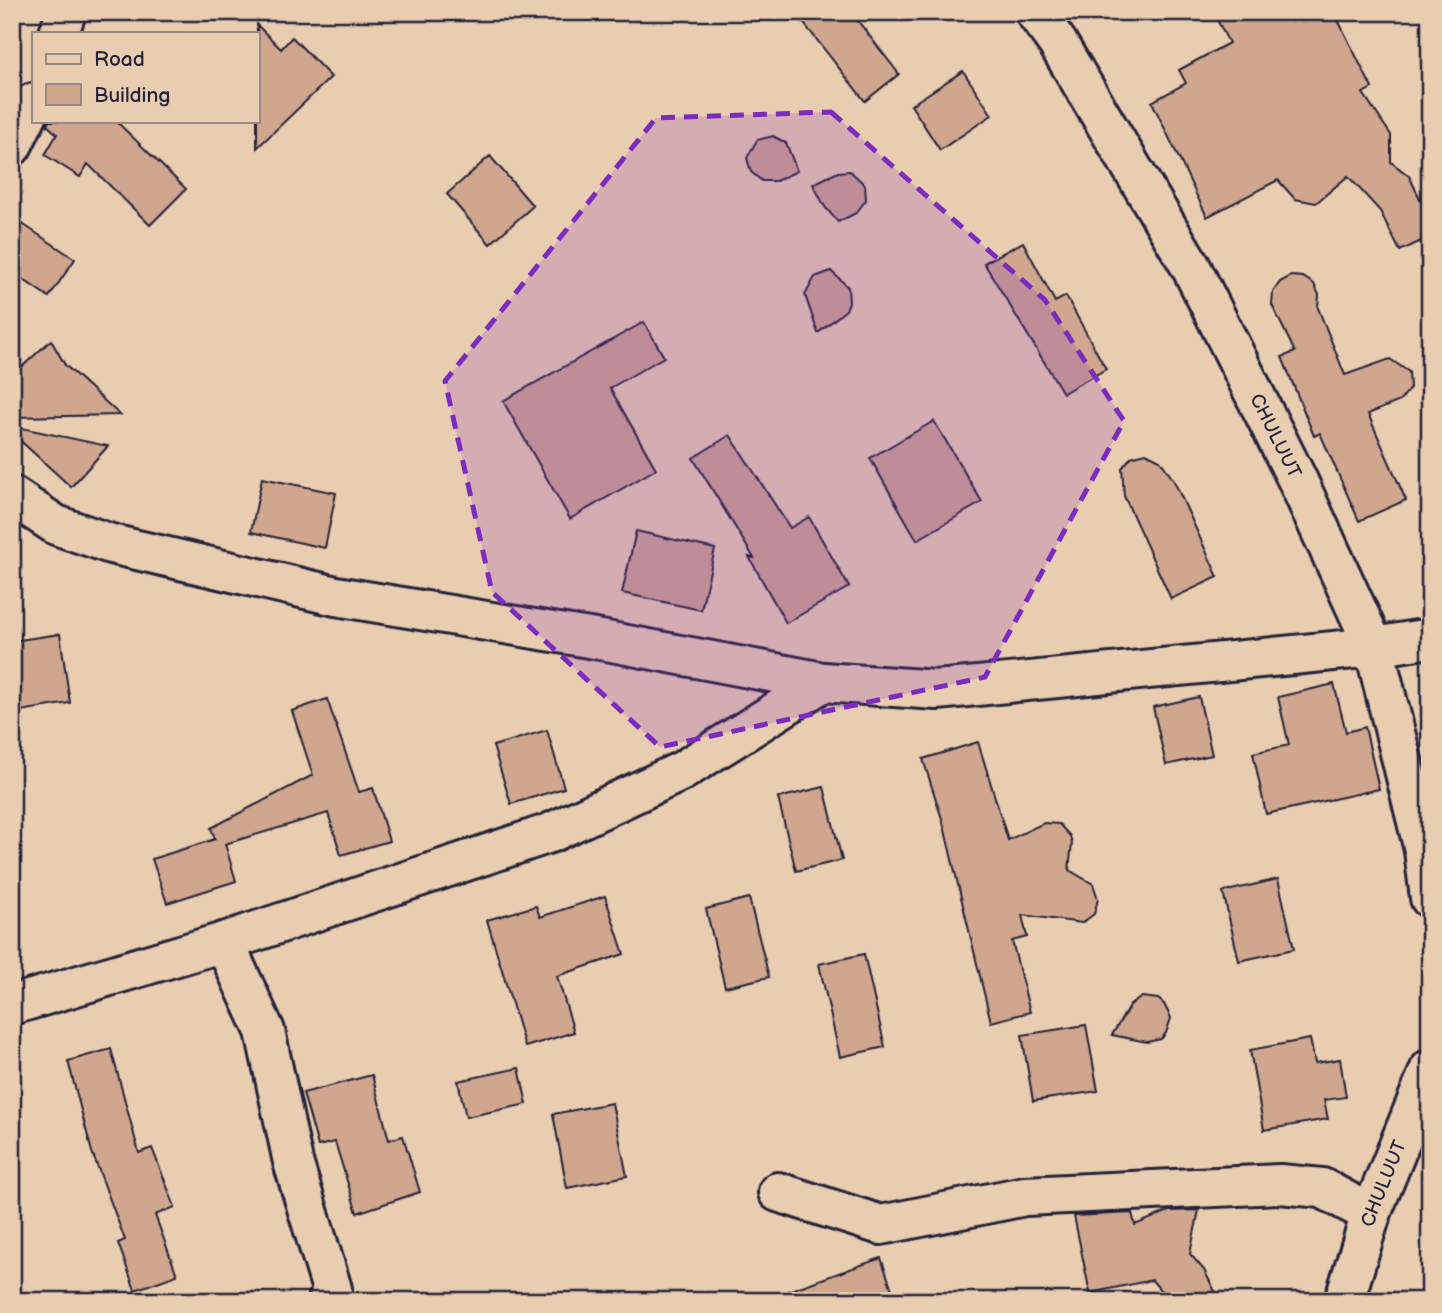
<svg xmlns="http://www.w3.org/2000/svg" width="1442" height="1313" font-family="'Balsamiq Sans',sans-serif">
  <style>
    .building { fill: #d0a68f; stroke: #22223b; stroke-width: 2 }
    .lines { fill: none; stroke-linecap: round; stroke-linejoin: round }
    .street-casing { stroke: #22223b; stroke-width: 44 }
    .street { stroke: #e9cdb0; stroke-width: 38 }
    .marked { fill: #7b2cbf; fill-opacity: 0.2; stroke: #7b2cbf; stroke-width: 5; stroke-dasharray: 14 9; stroke-linejoin: round }
    .labels { text-anchor: middle; dominant-baseline: central; stroke-width: 7; stroke-linejoin: round; paint-order: stroke }
    .street-label { font-size: 19px; fill: #22223b; stroke: #e9cdb0 }
  </style>
  <rect width="100%" height="100%" fill="#e9cdb0"/>
  <filter id="ink" filterUnits="userSpaceOnUse"><feTurbulence type="fractalNoise" baseFrequency=".0143" numOctaves="2"/><feDisplacementMap in="SourceGraphic" scale="14" xChannelSelector="R" yChannelSelector="G"/><feConvolveMatrix kernelMatrix="1 2 1 2 8 2 1 2 1" color-interpolation-filters="sRGB"/></filter>
  <g filter="url(#ink)">
    <!-- building -->
    <g class="building">
      <polygon points="795,12 851,12 899,74 865,101"/>
      <polygon points="1213,12 1334,12 1372,88 1363,93 1391,135 1391,162 1409,176 1430,219 1430,237 1400,251 1380,211 1348,176 1316,203 1295,199 1278,180 1207,217 1152,102 1186,83 1179,70 1229,43"/>
      <polygon points="257,25 281,49 292,37 331,77 257,148"/>
      <polygon points="963,71 992,115 940,150 911,105"/>
      <polygon points="49,121 116,121 186,189 150,225 88,164 80,177 45,155 57,134 47,125"/>
      <polygon points="773,136 786,143 797,171 776,181 762,181 751,172 747,158 757,140"/>
      <polygon points="490,156 533,206 490,244 447,194"/>
      <polygon points="850,171 865,185 866,200 856,213 838,222 825,207 813,184 838,172"/>
      <polygon points="12,217 75,259 49,297 12,272"/>
      <polygon points="1023,242 1055,302 1066,296 1106,369 1063,393 984,263"/>
      <polygon points="831,271 848,287 849,302 846,310 818,333 805,295 815,277"/>
      <polygon points="1291,276 1303,277 1314,284 1319,295 1318,308 1345,375 1390,359 1409,372 1410,388 1400,401 1368,414 1406,500 1359,521 1320,433 1314,436 1282,357 1295,352 1272,305 1273,292 1280,282"/>
      <polygon points="644,322 664,357 610,388 656,469 570,519 503,401"/>
      <polygon points="51,340 65,365 120,415 12,417 12,376"/>
      <polygon points="934,421 982,502 917,540 870,458"/>
      <polygon points="12,426 108,446 71,487 12,433"/>
      <polygon points="730,435 790,528 809,517 849,587 786,623 749,557 754,558 693,458"/>
      <polygon points="1146,453 1160,460 1174,481 1218,577 1171,599 1124,496 1122,468 1131,457"/>
      <polygon points="262,478 336,493 325,548 251,532"/>
      <polygon points="636,531 715,549 701,610 622,593"/>
      <polygon points="60,634 70,703 20,711 12,641"/>
      <polygon points="1334,684 1346,732 1365,727 1379,789 1266,814 1253,753 1289,745 1278,697"/>
      <polygon points="1199,697 1212,755 1166,765 1153,707"/>
      <polygon points="327,699 359,792 373,788 389,841 341,855 328,813 225,844 236,881 167,903 152,859 215,839 211,828 313,775 292,711"/>
      <polygon points="547,730 564,788 511,804 493,746"/>
      <polygon points="978,742 1008,840 1044,823 1059,824 1070,836 1072,843 1069,870 1093,884 1098,899 1094,914 1082,923 1022,915 1027,937 1012,941 1030,1012 991,1022 943,822 923,759"/>
      <polygon points="824,787 842,860 796,871 778,798"/>
      <polygon points="1278,879 1294,949 1239,961 1223,892"/>
      <polygon points="605,896 624,954 557,976 574,1032 525,1047 487,920 536,906 540,917"/>
      <polygon points="749,898 769,977 725,987 706,909"/>
      <polygon points="864,954 885,1047 840,1057 819,964"/>
      <polygon points="1142,997 1158,999 1164,1004 1171,1018 1166,1033 1161,1039 1147,1042 1112,1035 1130,1005"/>
      <polygon points="1086,1025 1098,1091 1033,1101 1022,1035"/>
      <polygon points="1310,1039 1315,1063 1340,1059 1346,1097 1324,1100 1328,1119 1264,1130 1250,1050"/>
      <polygon points="111,1049 139,1153 152,1148 175,1207 155,1215 177,1275 135,1290 118,1243 125,1240 92,1152 68,1061"/>
      <polygon points="519,1068 527,1104 466,1117 458,1081"/>
      <polygon points="372,1075 389,1140 403,1136 420,1192 357,1213 335,1142 318,1146 303,1093"/>
      <polygon points="612,1103 627,1176 567,1188 553,1114"/>
      <polygon points="1199,1210 1190,1254 1204,1270 1220,1301 1169,1301 1152,1280 1090,1293 1074,1216 1132,1213 1135,1225 1169,1211"/>
      <polygon points="881,1258 896,1301 778,1301 777,1295"/>
    </g>
    <g class="lines">
      <defs>
        <g id="street">
          <path id="s1" d="M1035,12L1057,42L1191,267L1297,479L1374,647L1424,850L1430,898"/>
          <polyline points="59,33 66,12"/>
          <polyline points="12,146 33,103"/>
          <polyline points="12,496 56,525 111,544 336,596 601,640 823,682 937,690 1374,647 1430,638"/>
          <polyline points="224,942 265,1031 293,1162 332,1289 328,1301"/>
          <polyline points="12,1005 224,942 550,833 682,771 823,682"/>
          <polyline points="778,1192 881,1225 1025,1196 1280,1184 1322,1188 1371,1214"/>
          <path id="s2" d="M1344,1301L1371,1214L1430,1069"/>
        </g>
      </defs>
      <!-- street casing -->
      <use href="#street" class="street-casing"/>
      <!-- street -->
      <use href="#street" class="street"/>
    </g>
  </g>
  <!-- marked area -->
  <path class="marked" d="M831,112L1045,300L1124,421L985,677L660,747L492,592L445,381L656,118Z"/>
  <g class="labels">
    <!-- street labels -->
    <g class="street-label">
      <text stroke="none"><textPath href="#s1" startOffset="488">CHULUUT</textPath></text>
      <text stroke="none"><textPath href="#s2" startOffset="124">CHULUUT</textPath></text>
    </g>
  </g>
  <!-- margin -->
  <rect width="1442" height="1313" fill="none" stroke="#e9cdb0" stroke-width="42"/>
  <rect x="21" y="21" width="1400" height="1271" fill="none" stroke="#22223b" stroke-width="2.5" filter="url(#ink)"/>
  <!-- legend -->
  <rect x="32" y="32" width="228" height="91" fill="#e9cdb0" stroke="#998981" stroke-width="2"/>
  <rect x="46" y="54" width="35" height="10" fill="#e9cdb0" stroke="#998981" stroke-width="2"/>
  <text x="94" y="66" font-size="21" fill="#22223b">Road</text>
  <rect x="46" y="84" width="35" height="21" fill="#d0a68f" stroke="#998981" stroke-width="2"/>
  <text x="94" y="102" font-size="21" fill="#22223b">Building</text>
</svg>
